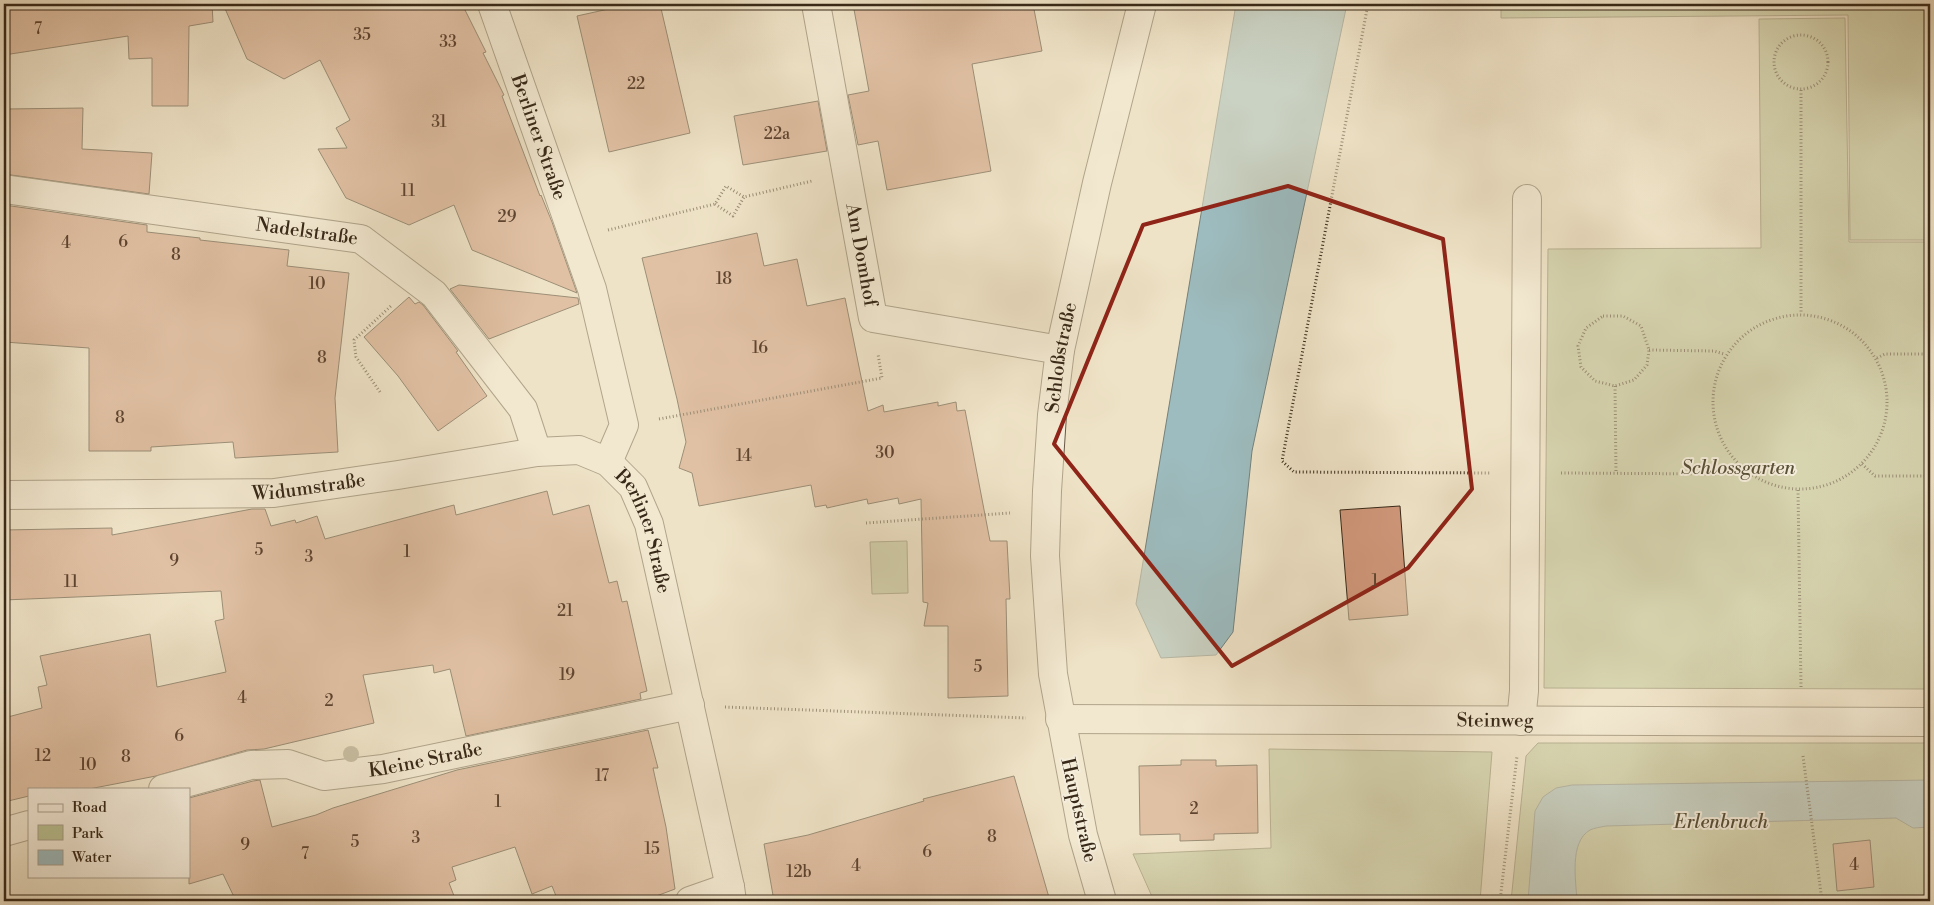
<svg xmlns="http://www.w3.org/2000/svg" width="1934" height="905" font-family="'Libre Bodoni',serif">
  <style>
    .green { fill: #bbc394; stroke: #7a7656 }
    .water { fill: #9dbcbf; stroke: #75817c }
    .building { fill: #d0977a; stroke: #382918 }
    .lines { fill: none; stroke-linecap: round; stroke-linejoin: round }
    .minor-casing { stroke: #665844; stroke-width: 30 }
    .path { stroke: #382918; stroke-width: 3; stroke-dasharray: 1 2.5; stroke-linecap: butt }
    .minor { stroke: #f5eddb; stroke-width: 28 }
    .tree { fill: #9c9278 }
    .marked { fill: none; stroke: #8f2418; stroke-width: 4; stroke-linejoin: round }
    .labels { text-anchor: middle; dominant-baseline: central; stroke-width: 4; stroke-linejoin: round; paint-order: stroke }
    .number-label { font-size: 16px; fill: #5e4430 }
    .street-label { font-size: 19px; fill: #382918; stroke: #f5eddb }
    .park-label { font-size: 19px; font-style: italic; fill: #595037; stroke: #f5eddb }
  </style>
  <rect width="100%" height="100%" fill="#efe3c7"/>
  <filter id="stains"><feTurbulence type="fractalNoise" baseFrequency=".004" numOctaves="4"/><feColorMatrix values="0 0 0 0 .2 0 0 0 0 .09 0 0 0 0 .02 0 0 0 .5 -.17"/></filter>
  <radialGradient id="worn" r=".72"><stop offset=".6" stop-color="#630" stop-opacity="0"/><stop offset="1" stop-color="#630" stop-opacity=".3"/></radialGradient>
  <!-- green -->
  <g class="green">
    <polygon points="1501,4 1930,4 1930,240 1850,240 1848,15 1501,18"/>
    <polygon points="1845,18 1849,242 1930,242 1930,689 1544,688 1548,249 1761,248 1759,19"/>
    <polygon points="907,541 908,593 872,594 870,542"/>
    <polygon points="1538,743 1930,743 1930,901 1511,901 1526,756"/>
    <polygon points="1269,749 1492,752 1480,901 1154,901 1133,854 1271,848"/>
  </g>
  <!-- water -->
  <g class="water">
    <polygon points="1236,4 1347,4 1252,451 1233,632 1216,655 1161,658 1136,604"/>
    <path d="M1930,780V827L1913,828L1896,818L1606,826C1601,827 1594,828 1590,830C1569,842 1576,881 1577,901H1528L1535,811L1543,797L1556,788L1572,785Z"/>
  </g>
  <!-- building -->
  <g class="building">
    <polygon points="4,4 212,4 213,22 189,26 188,106 152,106 152,58 129,59 128,36 4,55"/>
    <polygon points="223,4 462,4 486,52 483,53 504,95 502,96 540,196 541,195 552,222 577,293 472,250 454,205 409,225 346,198 318,149 347,148 336,128 350,120 320,60 284,79 247,59"/>
    <polygon points="631,4 660,4 690,133 609,152 577,16"/>
    <polygon points="853,4 1033,4 1042,51 972,64 991,171 887,190 878,141 858,145 848,95 869,91"/>
    <polygon points="818,101 827,151 743,165 734,116"/>
    <polygon points="83,108 82,149 152,153 149,194 4,174 4,119 8,119 7,109"/>
    <polygon points="4,205 147,225 147,232 200,238 200,240 289,250 287,266 349,273 335,398 338,452 235,458 233,442 151,447 151,451 89,451 89,348 4,342"/>
    <polygon points="757,233 764,266 797,259 807,306 845,298 868,411 883,405 884,412 938,402 938,406 956,402 957,411 965,410 990,541 1007,541 1010,599 1006,599 1008,696 948,698 948,626 924,626 928,603 923,602 921,499 899,504 898,498 868,504 867,499 827,508 826,505 815,507 811,485 699,506 692,473 679,468 686,442 677,399 642,258"/>
    <polygon points="459,285 578,298 579,304 489,339 450,289"/>
    <polygon points="409,297 415,304 419,302 423,305 458,351 456,352 487,396 438,431 398,376 364,337"/>
    <polygon points="547,491 553,515 589,505 609,583 617,581 622,602 627,601 647,691 640,693 641,699 466,736 450,669 434,673 433,665 363,675 374,723 264,749 247,750 156,776 89,789 29,789 29,796 4,802 4,718 42,708 38,687 47,685 40,656 150,634 157,687 226,672 215,621 224,619 221,591 4,600 4,530 112,528 112,535 252,509 265,509 271,526 295,520 296,523 317,516 325,539 454,505 456,515"/>
    <polygon points="1400,506 1408,615 1349,620 1340,510"/>
    <polygon points="648,730 658,768 653,768 666,827 675,889 643,901 558,901 552,886 532,894 515,847 452,867 456,880 449,883 456,901 236,901 223,874 189,884 189,798 253,781 260,780 272,827 316,815 333,808 457,770"/>
    <polygon points="1181,760 1216,760 1216,766 1257,765 1258,833 1214,834 1214,840 1180,841 1180,834 1140,835 1139,766 1181,765"/>
    <polygon points="1014,776 1050,901 774,901 764,844 808,835 924,801 923,799"/>
    <polygon points="1870,840 1874,887 1837,891 1833,844"/>
  </g>
  <g class="lines">
    <defs>
      <g id="minor">
        <path id="s1" d="M492,4L592,289L624,425L608,462"/>
        <path id="s2" d="M816,4L873,318L1060,350"/>
        <path id="s3" d="M4,189L361,239L434,294L523,409L537,452"/>
        <path id="s4" d="M4,495L274,493L398,475L537,452L579,450L608,462L633,487L649,524L730,887L732,901"/>
        <path id="s5" d="M1060,719L1930,722"/>
        <polyline points="1521,721 1524,691 1527,199"/>
        <path id="s6" d="M163,789L251,765L288,764L324,776L383,769L690,705"/>
        <polyline points="4,832 29,825"/>
        <polyline points="690,901 730,887"/>
        <path id="s7" d="M1102,901L1083,835L1053,674L1045,556L1047,491L1052,415L1060,350L1097,183L1142,4"/>
      </g>
    </defs>
    <!-- minor casing -->
    <use href="#minor" class="minor-casing"/>
    <!-- path -->
    <g class="path">
      <polyline points="1368,4 1282,461 1294,472 1490,473"/>
      <circle cx="1801" cy="62" r="27"/>
      <polyline points="1801,90 1801,313"/>
      <polyline points="715,204 733,216 744,197"/>
      <polyline points="608,230 715,204 726,186 744,197 812,181"/>
      <circle cx="1800" cy="402" r="87"/>
      <polygon points="1603,316 1623,316 1641,326 1649,350 1647,365 1634,380 1615,386 1595,381 1581,367 1578,346 1586,328"/>
      <polyline points="1649,350 1714,351 1724,354"/>
      <polyline points="1877,358 1885,354 1930,354"/>
      <polyline points="1615,386 1616,472"/>
      <polyline points="380,392 356,357 354,340 392,305"/>
      <polyline points="659,419 882,378 878,354"/>
      <polyline points="1862,464 1875,476 1930,476"/>
      <polyline points="1561,473 1722,474 1737,465"/>
      <polyline points="1798,490 1801,687"/>
      <polyline points="866,523 1010,513"/>
      <polyline points="725,707 1026,718"/>
      <polyline points="1803,756 1822,901"/>
      <polyline points="1500,901 1517,756"/>
    </g>
    <!-- minor -->
    <use href="#minor" class="minor"/>
  </g>
  <!-- trees -->
  <circle class="tree" cx="351" cy="754" r="8"/>
  <!-- marked area -->
  <path d="M0 0H1934V905H0ZM1288,186L1443,239L1472,489L1408,568L1232,666L1054,444L1143,225Z" fill="#efe3c7" fill-opacity=".55" fill-rule="evenodd"/>
  <path class="marked" d="M1288,186L1443,239L1472,489L1408,568L1232,666L1054,444L1143,225Z"/>
  <g class="labels">
    <!-- number labels -->
    <g class="number-label">
      <text x="38" y="29">7</text>
      <text x="362" y="35">35</text>
      <text x="448" y="42">33</text>
      <text x="636" y="84">22</text>
      <text x="439" y="122">31</text>
      <text x="777" y="134">22a</text>
      <text x="408" y="191">11</text>
      <text x="507" y="217">29</text>
      <text x="123" y="242">6</text>
      <text x="66" y="243">4</text>
      <text x="176" y="255">8</text>
      <text x="724" y="279">18</text>
      <text x="317" y="284">10</text>
      <text x="760" y="348">16</text>
      <text x="322" y="358">8</text>
      <text x="120" y="418">8</text>
      <text x="885" y="453">30</text>
      <text x="744" y="456">14</text>
      <text x="259" y="550">5</text>
      <text x="407" y="552">1</text>
      <text x="309" y="557">3</text>
      <text x="174" y="561">9</text>
      <text x="1375" y="581">1</text>
      <text x="71" y="582">11</text>
      <text x="565" y="611">21</text>
      <text x="978" y="667">5</text>
      <text x="567" y="675">19</text>
      <text x="242" y="698">4</text>
      <text x="329" y="701">2</text>
      <text x="179" y="736">6</text>
      <text x="43" y="756">12</text>
      <text x="126" y="757">8</text>
      <text x="88" y="765">10</text>
      <text x="602" y="776">17</text>
      <text x="498" y="802">1</text>
      <text x="1194" y="809">2</text>
      <text x="992" y="837">8</text>
      <text x="416" y="838">3</text>
      <text x="355" y="842">5</text>
      <text x="245" y="845">9</text>
      <text x="652" y="849">15</text>
      <text x="927" y="852">6</text>
      <text x="305" y="854">7</text>
      <text x="1854" y="865">4</text>
      <text x="856" y="866">4</text>
      <text x="799" y="872">12b</text>
    </g>
    <!-- street labels -->
    <g class="street-label">
      <text stroke="none"><textPath href="#s1" startOffset="141">Berliner Straße</textPath></text>
      <text stroke="none"><textPath href="#s3" startOffset="306">Nadelstraße</textPath></text>
      <text stroke="none"><textPath href="#s2" startOffset="255">Am Domhof</textPath></text>
      <text stroke="none"><textPath href="#s7" startOffset="550">Schloßstraße</textPath></text>
      <text stroke="none"><textPath href="#s4" startOffset="305">Widumstraße</textPath></text>
      <text stroke="none"><textPath href="#s4" startOffset="690">Berliner Straße</textPath></text>
      <text stroke="none"><textPath href="#s5" startOffset="435">Steinweg</textPath></text>
      <text stroke="none"><textPath href="#s6" startOffset="269">Kleine Straße</textPath></text>
      <text transform="translate(1079 810) rotate(77)">Hauptstraße</text>
    </g>
    <!-- park labels -->
    <g class="park-label">
      <text x="1738" y="468">Schlossgarten</text>
      <text x="1721" y="822">Erlenbruch</text>
    </g>
  </g>
  <!-- margin -->
  <rect width="1934" height="905" fill="none" stroke="#efe3c7" stroke-width="20"/>
  <rect x="5" y="5" width="1924" height="895" fill="none" stroke="#382918" stroke-width="2.5"/>
  <rect x="10" y="10" width="1914" height="885" fill="none" stroke="#382918"/>
  <!-- legend -->
  <rect x="28" y="788" width="162" height="90" fill="#f5eddb" stroke="#a99f8d"/>
  <rect x="38" y="804" width="25" height="8" fill="#f5eddb" stroke="#a99f8d"/>
  <text x="72" y="812" font-size="15" fill="#382918">Road</text>
  <rect x="38" y="825" width="25" height="15" fill="#bbc394" stroke="#a99f8d"/>
  <text x="72" y="838" font-size="15" fill="#382918">Park</text>
  <rect x="38" y="850" width="25" height="15" fill="#9dbcbf" stroke="#a99f8d"/>
  <text x="72" y="862" font-size="15" fill="#382918">Water</text>
  <rect width="100%" height="100%" filter="url(#stains)"/>
  <rect width="100%" height="100%" fill="url(#worn)"/>
</svg>
